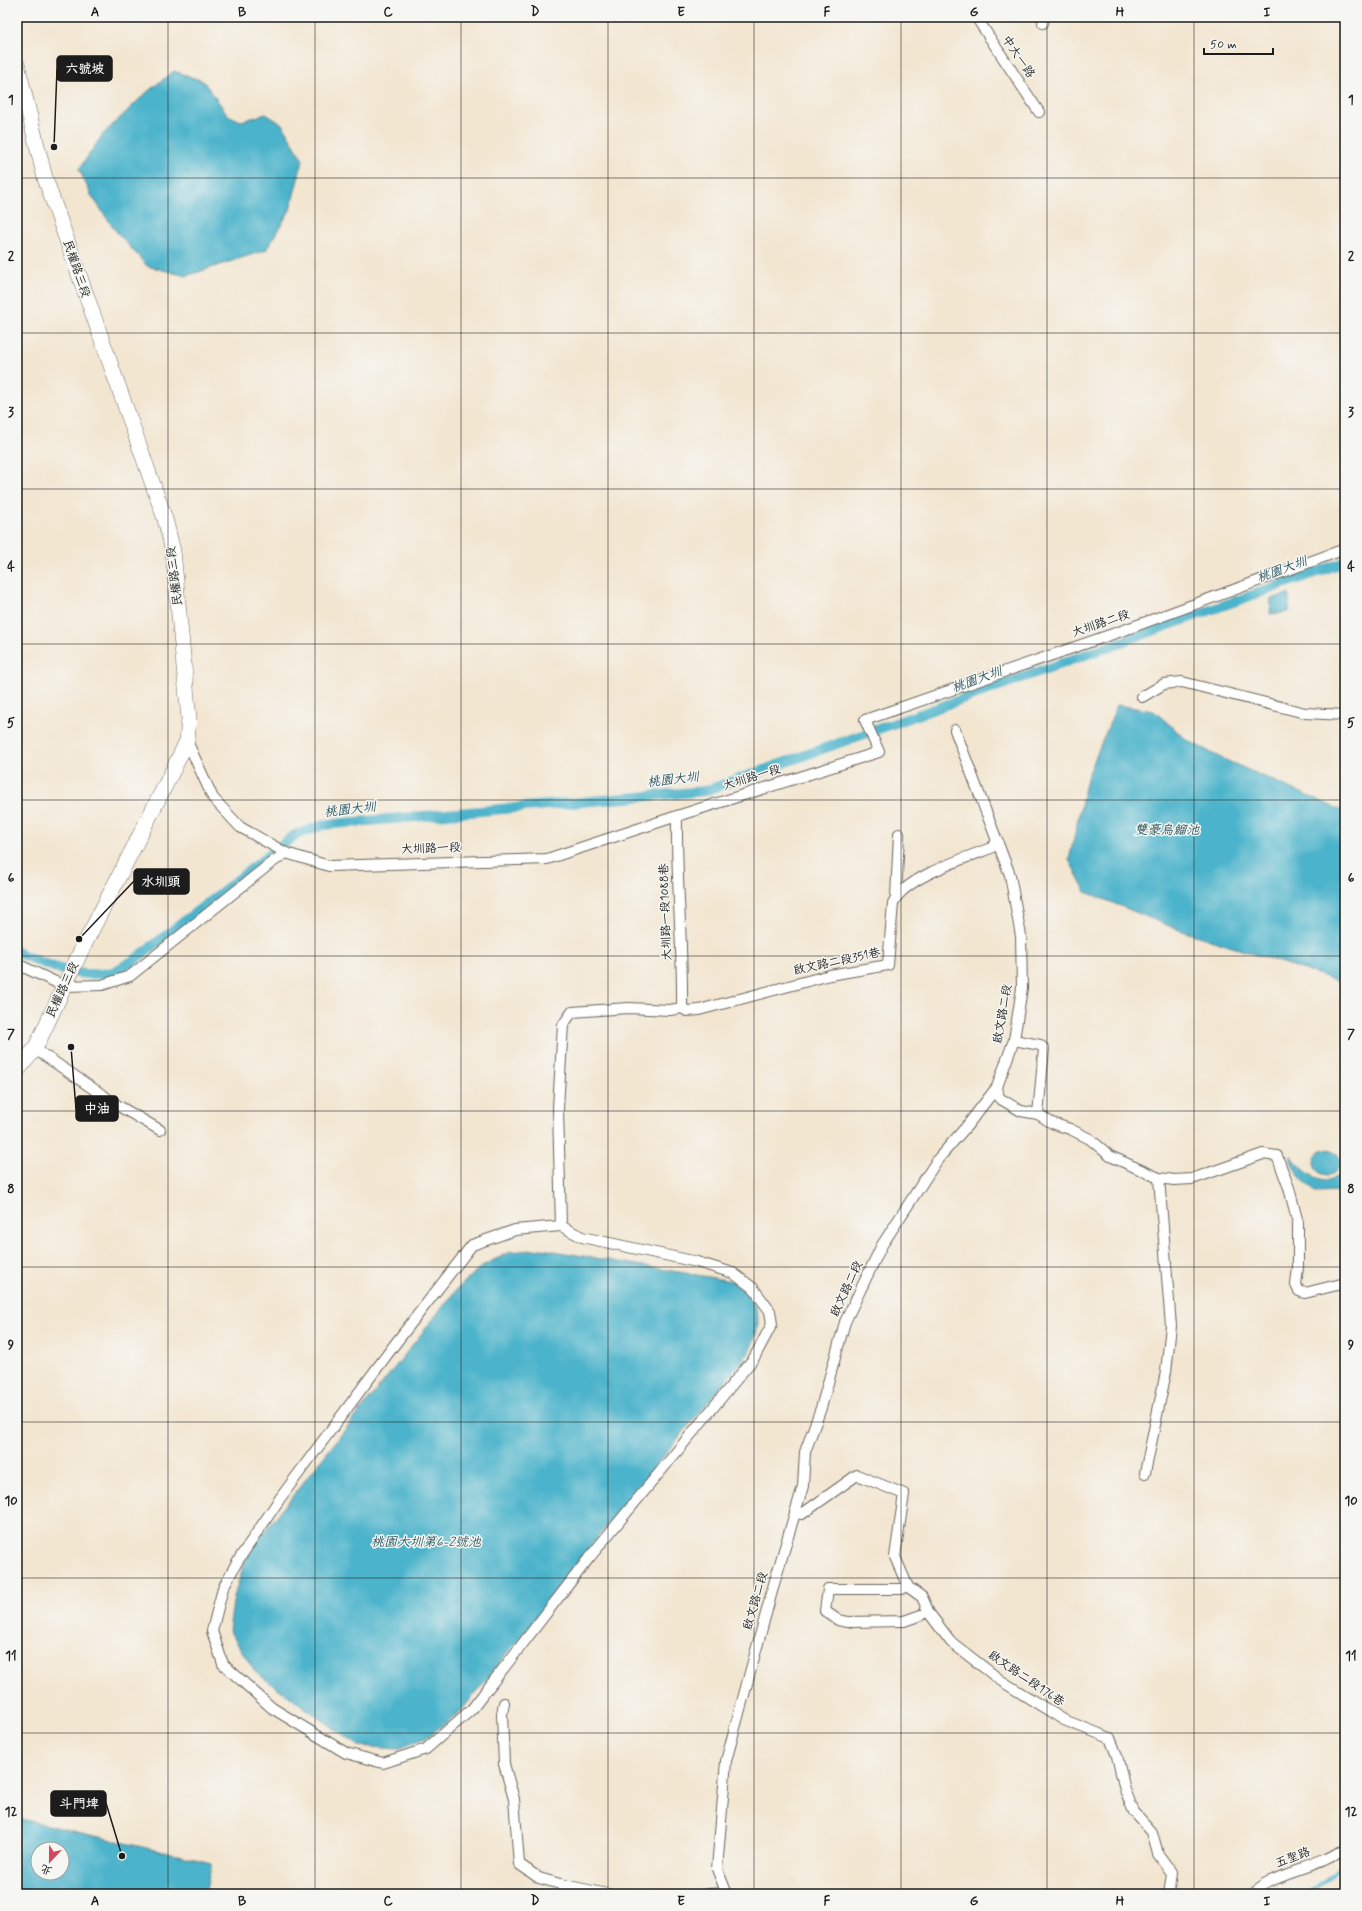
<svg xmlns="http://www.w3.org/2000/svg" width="1362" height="1911" font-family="Mynerve,'LXGW WenKai TC',sans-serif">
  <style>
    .water { fill: #4cb3cb; stroke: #346874; fill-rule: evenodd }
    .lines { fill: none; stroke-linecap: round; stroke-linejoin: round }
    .stream { stroke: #4cb3cb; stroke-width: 3 }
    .canal { stroke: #4cb3cb; stroke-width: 10 }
    .street-casing { stroke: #67635b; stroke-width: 12 }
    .secondary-casing { stroke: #67635b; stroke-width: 16 }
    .street { stroke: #fff; stroke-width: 10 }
    .secondary { stroke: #fff; stroke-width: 15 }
    .grid { fill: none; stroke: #1c1c1c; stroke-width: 1; stroke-opacity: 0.55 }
    .labels { text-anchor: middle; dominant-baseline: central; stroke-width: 3; stroke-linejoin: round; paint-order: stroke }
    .street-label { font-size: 12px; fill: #1c1c1c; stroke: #f6f6f2 }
    .water-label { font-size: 13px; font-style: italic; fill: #2f5862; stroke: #f6f6f2 }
    .leader { fill: none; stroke: #1c1c1c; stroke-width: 1.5 }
    .callout-dot { fill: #1c1c1c; stroke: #f6f6f2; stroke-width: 1.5 }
    .callout { fill: #1c1c1c; stroke: #1c1c1c; stroke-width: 1.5 }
    .callout-label { font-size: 13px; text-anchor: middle; font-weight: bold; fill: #fff }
    .neatline { fill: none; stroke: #1c1c1c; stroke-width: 1.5 }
    .grid-label { font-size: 13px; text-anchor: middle; font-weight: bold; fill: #1c1c1c }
  </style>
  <rect width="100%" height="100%" fill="#f6f6f2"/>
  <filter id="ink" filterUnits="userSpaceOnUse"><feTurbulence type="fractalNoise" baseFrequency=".025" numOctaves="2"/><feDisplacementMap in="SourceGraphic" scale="8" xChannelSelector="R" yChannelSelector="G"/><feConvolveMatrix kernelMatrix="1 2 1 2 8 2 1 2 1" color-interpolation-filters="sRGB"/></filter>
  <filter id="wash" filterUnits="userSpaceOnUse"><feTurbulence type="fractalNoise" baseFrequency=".012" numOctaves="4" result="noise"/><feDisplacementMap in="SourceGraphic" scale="16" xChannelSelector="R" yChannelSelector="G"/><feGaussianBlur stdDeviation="0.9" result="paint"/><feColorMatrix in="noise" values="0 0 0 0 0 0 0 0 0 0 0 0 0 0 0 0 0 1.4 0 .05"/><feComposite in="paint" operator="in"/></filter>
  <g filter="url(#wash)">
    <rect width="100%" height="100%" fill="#f3e6d1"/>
    <!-- water -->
    <g class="water">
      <polygon points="174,71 203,81 228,115 241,121 266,114 282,124 303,160 290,210 266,250 186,276 147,266 115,230 91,195 79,169 103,134 147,92"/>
      <polygon points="1289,594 1289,612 1270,614 1271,599"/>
      <polygon points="1117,705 1154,711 1187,740 1221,758 1345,812 1345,983 1179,930 1086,892 1069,860 1087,778"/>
      <circle cx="1327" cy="1162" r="13"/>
      <path d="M1291,1155C1304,1173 1325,1191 1345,1171V1191L1315,1192C1305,1182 1290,1170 1291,1155Z"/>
      <path d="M542,1249L732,1281C761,1306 765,1318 748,1354L618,1511L529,1627L461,1711L426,1738L397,1749L359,1746L255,1672L229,1630L234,1596L248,1552L457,1289L482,1266L510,1252Z"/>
      <path d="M17,1818L212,1863L205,1894H17ZM38,1849H62V1873H38Z"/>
    </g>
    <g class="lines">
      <!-- stream -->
      <polyline class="stream" points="1307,1894 1345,1864"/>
      <!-- canal -->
      <path class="canal" d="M17,952C47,965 78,980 112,972C119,970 127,964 133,961L295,835L323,825L705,791L1345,562"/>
    </g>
  </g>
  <g filter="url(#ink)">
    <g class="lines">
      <defs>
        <g id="street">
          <polyline points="976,17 1039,112"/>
          <polyline points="1043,23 1044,17"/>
          <polyline points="1142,697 1164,684 1182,682 1305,713 1345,715"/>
          <polyline points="187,741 213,798 240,827 286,853"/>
          <path d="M677,816C676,880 683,944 682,1008"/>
          <polyline points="896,897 899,834"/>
          <polyline points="17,964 64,986 102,985 130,976 271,863 286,853 329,866 547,859 677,816 879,752 865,720 1127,629 1345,549"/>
          <path d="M682,1008L687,1011L699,1010L830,975L888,965L893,903C904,878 965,858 991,848L998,841"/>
          <polyline points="1014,1040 1040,1045 1044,1049 1038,1114"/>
          <polyline points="35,1049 117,1105 160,1130"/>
          <polyline points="997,1087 999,1098 1021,1111 1038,1114 1052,1123 1070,1129 1090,1139 1110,1156 1159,1178 1174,1180 1192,1179 1263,1154 1277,1156 1289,1188 1298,1223 1298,1267 1296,1285 1299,1291 1305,1293 1345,1283"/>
          <polyline points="561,1226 515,1230 472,1245 395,1344 281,1497 237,1562 223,1588 212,1631 223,1664 272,1708 346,1753 383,1763 426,1749 472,1709 589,1558 754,1358 772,1324 770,1311 753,1288 733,1273 697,1262 582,1237 561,1226 558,1108 563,1025 572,1012 628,1008 670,1010 682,1008"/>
          <polyline points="1145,1473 1166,1372 1171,1326 1159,1178"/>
          <polyline points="795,1513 802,1514 857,1475 904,1494 895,1557 908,1587 922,1597 929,1613 951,1642 1000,1680 1064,1720 1110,1738 1117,1756 1125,1790 1134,1812 1152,1832 1158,1854 1172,1873 1169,1894"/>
          <polyline points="902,1589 828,1589 825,1611 838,1620 848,1622 904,1621 921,1615"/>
          <polyline points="504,1703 502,1714 504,1764 514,1799 519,1864 539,1878 560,1884 607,1894"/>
          <polyline points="707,1894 726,1893"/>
          <polyline points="727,1894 717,1869 726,1761 774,1584 803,1486 805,1452 821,1408 845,1322 882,1245 938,1159 966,1127 997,1087 1014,1040 1022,988 1021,936 1010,875 955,730"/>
          <path d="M1251,1894C1257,1890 1263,1885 1269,1882C1294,1869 1323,1866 1345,1848"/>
        </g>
        <polyline id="secondary" points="17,64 45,178 165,519 173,551 189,719 187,741 171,774 81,951 35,1049 17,1071"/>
      </defs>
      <!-- street casing -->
      <use href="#street" class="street-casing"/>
      <!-- secondary casing -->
      <use href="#secondary" class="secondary-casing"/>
      <!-- street -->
      <use href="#street" class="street"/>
      <!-- secondary -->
      <use href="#secondary" class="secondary"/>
    </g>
  </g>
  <!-- grid -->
  <path class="grid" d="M168,17V1894M315,17V1894M461,17V1894M608,17V1894M754,17V1894M901,17V1894M1047,17V1894M1194,17V1894M17,178H1345M17,333H1345M17,489H1345M17,644H1345M17,800H1345M17,956H1345M17,1111H1345M17,1267H1345M17,1422H1345M17,1578H1345M17,1733H1345"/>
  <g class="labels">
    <!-- street labels -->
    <g class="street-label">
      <text transform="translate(1018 57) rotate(56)">中大一路</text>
      <text transform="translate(76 269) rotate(71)">民權路三段</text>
      <text transform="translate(175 576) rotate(-97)">民權路三段</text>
      <text transform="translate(1101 624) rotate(-19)">大圳路二段</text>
      <text transform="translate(752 778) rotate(-17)">大圳路一段</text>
      <text transform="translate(431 849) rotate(-2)">大圳路一段</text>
      <text transform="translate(666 912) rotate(-92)">大圳路一段1088巷</text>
      <text transform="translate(837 962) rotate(-12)">啟文路二段351巷</text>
      <text transform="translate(63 990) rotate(-65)">民權路三段</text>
      <text transform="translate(1003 1014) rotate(-80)">啟文路二段</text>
      <text transform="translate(847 1289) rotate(-65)">啟文路二段</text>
      <text transform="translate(756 1601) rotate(-74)">啟文路二段</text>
      <text transform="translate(1026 1679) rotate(34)">啟文路二段176巷</text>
      <text transform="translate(1293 1858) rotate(-21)">五聖路</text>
    </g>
    <!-- water labels -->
    <g class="water-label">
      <text transform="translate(1282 570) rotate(-20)">桃園大圳</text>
      <text transform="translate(977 680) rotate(-20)">桃園大圳</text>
      <text transform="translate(673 780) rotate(-6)">桃園大圳</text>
      <text transform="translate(350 810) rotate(-6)">桃園大圳</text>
      <text x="1167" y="830">雙豪烏鰡池</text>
      <text x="426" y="1542">桃園大圳第6-2號池</text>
    </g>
  </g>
  <!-- callouts -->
  <path class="leader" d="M54 147L57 69M79 939L134 881M71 1047L76 1109M122 1856L106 1803"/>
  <g class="callout-dot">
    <circle cx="54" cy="147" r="4"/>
    <circle cx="79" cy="939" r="4"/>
    <circle cx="71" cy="1047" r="4"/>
    <circle cx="122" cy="1856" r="4"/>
  </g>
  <g class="callout">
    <rect x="57" y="56" width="55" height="25" rx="4"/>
    <rect x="134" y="869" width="55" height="25" rx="4"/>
    <rect x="76" y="1096" width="42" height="25" rx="4"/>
    <rect x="51" y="1791" width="55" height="25" rx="4"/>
  </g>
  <g class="callout-label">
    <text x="85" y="73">六號坡</text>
    <text x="161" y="886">水圳頭</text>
    <text x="97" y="1113">中油</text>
    <text x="79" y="1808">斗門埤</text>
  </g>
  <!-- margin -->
  <rect width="1362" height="1911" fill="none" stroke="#f6f6f2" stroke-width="44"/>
  <!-- north arrow -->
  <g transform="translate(50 1861) rotate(202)"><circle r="19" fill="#f6f6f2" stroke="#9f9f9c"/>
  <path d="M0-3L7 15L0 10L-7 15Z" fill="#d1495b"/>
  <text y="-6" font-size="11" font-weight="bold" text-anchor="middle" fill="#1c1c1c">北</text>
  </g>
  <!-- scale -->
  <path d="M1204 48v6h69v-6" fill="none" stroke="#1c1c1c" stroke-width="2"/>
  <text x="1210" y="48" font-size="12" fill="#1c1c1c" stroke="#f6f6f2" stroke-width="3" paint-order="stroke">50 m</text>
  <rect x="22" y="22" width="1318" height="1867" class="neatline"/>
  <g class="grid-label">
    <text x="95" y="16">A</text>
    <text x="242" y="16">B</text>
    <text x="388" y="16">C</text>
    <text x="535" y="16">D</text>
    <text x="681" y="16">E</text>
    <text x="827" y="16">F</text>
    <text x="974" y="16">G</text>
    <text x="1120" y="16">H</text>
    <text x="1267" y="16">I</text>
    <text x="11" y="104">1</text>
    <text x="1351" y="104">1</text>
    <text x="11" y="260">2</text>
    <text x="1351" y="260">2</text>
    <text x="11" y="416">3</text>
    <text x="1351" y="416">3</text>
    <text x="11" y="571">4</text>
    <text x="1351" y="571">4</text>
    <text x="11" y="727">5</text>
    <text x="1351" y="727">5</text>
    <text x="11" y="882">6</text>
    <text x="1351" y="882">6</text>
    <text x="11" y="1038">7</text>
    <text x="1351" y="1038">7</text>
    <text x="11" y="1193">8</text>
    <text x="1351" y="1193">8</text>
    <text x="11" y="1349">9</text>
    <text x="1351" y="1349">9</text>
    <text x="11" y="1505">10</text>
    <text x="1351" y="1505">10</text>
    <text x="11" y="1660">11</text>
    <text x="1351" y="1660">11</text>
    <text x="11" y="1816">12</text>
    <text x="1351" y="1816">12</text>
    <text x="95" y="1905">A</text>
    <text x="242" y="1905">B</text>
    <text x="388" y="1905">C</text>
    <text x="535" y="1905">D</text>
    <text x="681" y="1905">E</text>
    <text x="827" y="1905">F</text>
    <text x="974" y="1905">G</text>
    <text x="1120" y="1905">H</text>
    <text x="1267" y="1905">I</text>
  </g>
</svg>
